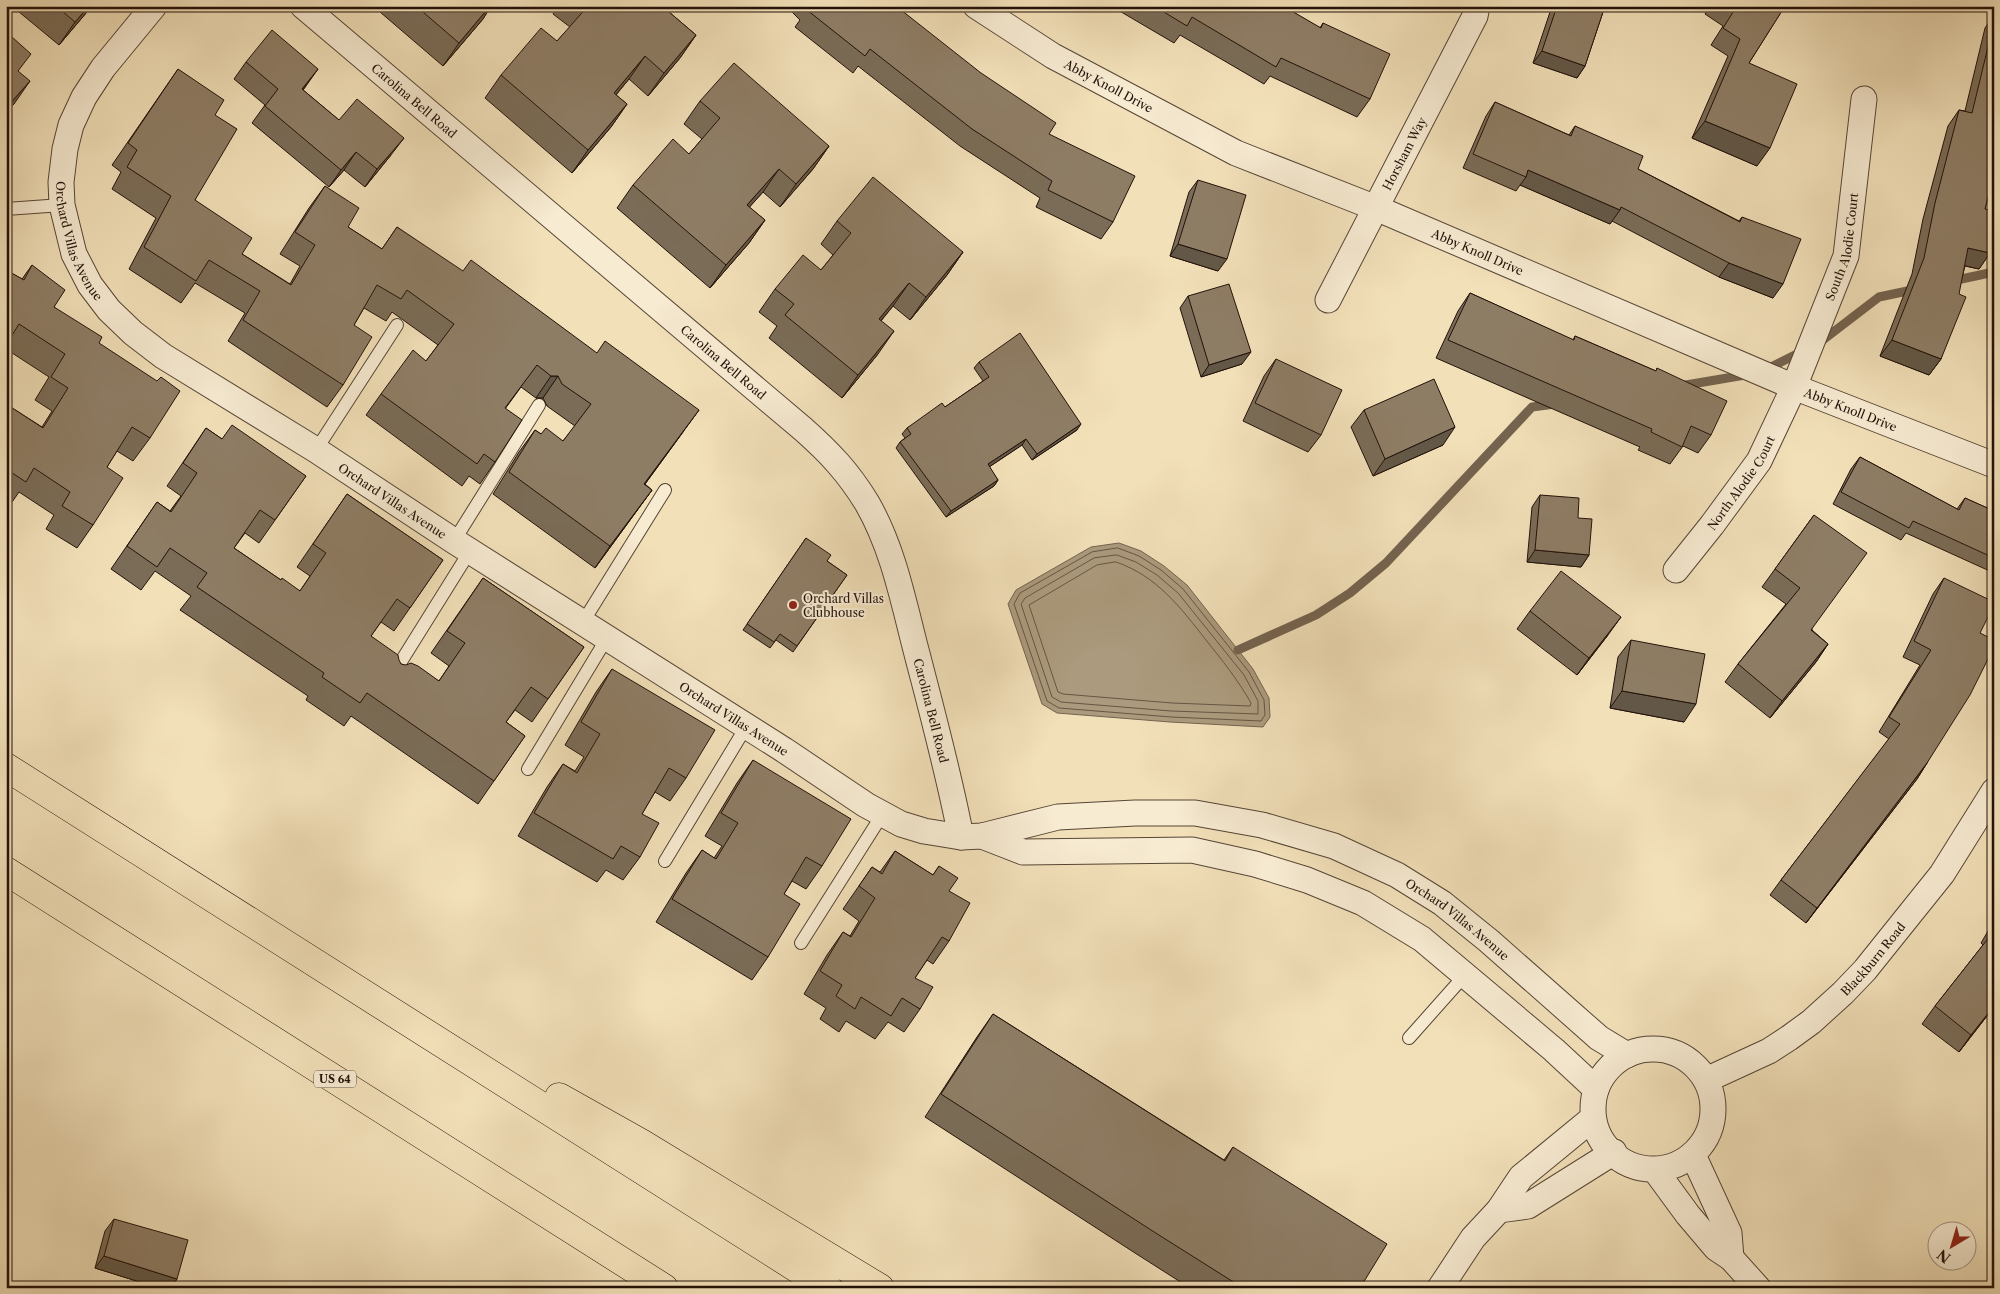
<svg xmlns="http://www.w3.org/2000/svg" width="2000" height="1294" font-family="'Libre Caslon Text',serif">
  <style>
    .water { fill: #ab9a7d; stroke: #74634f }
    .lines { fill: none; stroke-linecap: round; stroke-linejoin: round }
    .shore { stroke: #665643; stroke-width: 1 }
    .stream { stroke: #74634f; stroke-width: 9 }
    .lane-casing { stroke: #564535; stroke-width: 14 }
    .street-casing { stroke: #564535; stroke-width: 27 }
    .highway-casing { stroke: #221109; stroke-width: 29 }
    .lane { stroke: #f7ebd2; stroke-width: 12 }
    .street { stroke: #f7ebd2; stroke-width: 25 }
    .highway { stroke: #f2e0b9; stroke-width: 28 }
    .wall { fill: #7a6c57; stroke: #221109 }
    .shaded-wall { fill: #635847; stroke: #221109 }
    .building { fill: #8e7d65; stroke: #221109 }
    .poi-dot { fill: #8f2418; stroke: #f7ebd2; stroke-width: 2 }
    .labels { text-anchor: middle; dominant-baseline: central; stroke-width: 4; stroke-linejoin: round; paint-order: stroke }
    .shield { fill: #f7ebd2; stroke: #625245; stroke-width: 1 }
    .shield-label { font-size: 11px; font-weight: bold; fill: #221109 }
    .street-label { font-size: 12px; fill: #221109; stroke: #f7ebd2 }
    .poi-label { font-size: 12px; fill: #221109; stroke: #f7ebd2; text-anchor: start }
  </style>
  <rect width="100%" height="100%" fill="#f2e0b9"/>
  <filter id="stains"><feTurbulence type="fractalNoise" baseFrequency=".004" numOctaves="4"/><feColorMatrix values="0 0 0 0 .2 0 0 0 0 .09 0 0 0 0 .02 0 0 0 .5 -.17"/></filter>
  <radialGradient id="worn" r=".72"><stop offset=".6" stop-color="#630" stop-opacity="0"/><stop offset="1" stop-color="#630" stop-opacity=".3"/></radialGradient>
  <!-- water -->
  <polygon class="water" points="1119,543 1141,551 1164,566 1187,585 1253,669 1269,698 1270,717 1263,727 1170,722 1057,713 1042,704 1008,604 1016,590 1091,547"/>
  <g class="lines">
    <!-- shore -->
    <g class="shore">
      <polygon points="1118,548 1139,556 1161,570 1183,589 1249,672 1264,700 1265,715 1261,721 1171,717 1059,708 1047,701 1014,604 1020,593 1092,552"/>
      <polygon points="1117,555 1136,562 1157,575 1178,593 1244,675 1258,701 1258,714 1171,711 1061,702 1052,697 1021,604 1025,598 1094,558"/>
      <path d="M1116,562C1157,576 1180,607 1206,640C1222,660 1238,680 1251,703L1250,706L1172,703L1063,694L1058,692L1029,605L1097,565Z"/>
    </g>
    <!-- stream -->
    <g class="stream">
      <polyline points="1952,281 1994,272"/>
      <polyline points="1819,343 1879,297 1917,289"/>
      <polyline points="1765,370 1803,351"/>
      <polyline points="1680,386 1751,374"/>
      <polyline points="1238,650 1316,615 1350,593 1386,563 1532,407 1555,404"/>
    </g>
    <defs>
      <g id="lane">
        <polyline points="6,209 62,205"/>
        <polyline points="316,450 397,325"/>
        <polyline points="454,541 539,405"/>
        <polyline points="583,622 665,490"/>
        <polyline points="392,676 470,551"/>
        <polyline points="528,769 607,638"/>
        <polyline points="665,861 746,727"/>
        <polyline points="801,943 882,815"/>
        <polyline points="1409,1038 1465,975"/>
      </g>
      <g id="street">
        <path id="s1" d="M154,6L103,68L84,97L71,125L65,149L61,182L62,205L74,254L90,285L109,310L133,333L163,356L316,450L454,541L784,750L866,805L901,824L924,831L961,837L982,836L1058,817L1135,813H1195L1262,825L1334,846L1397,875L1442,903L1489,941L1599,1038L1627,1055"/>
        <path id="s2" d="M303,6L803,429C830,453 848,472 867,503C893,548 903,600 916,650C932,712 949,774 961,837"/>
        <path id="s3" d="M976,6L1053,56L1236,153L1376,208L1794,387L1994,465"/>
        <path id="s4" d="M1328,300L1475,16L1477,6"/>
        <path id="s5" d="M1676,570L1712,525L1759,461L1794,387L1846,256L1864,99"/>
        <polyline points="982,836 1023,852 1192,850 1255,864 1307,880 1363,903 1422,939 1554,1050 1596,1089"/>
        <circle cx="1653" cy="1109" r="60"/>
        <path id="s6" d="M1706,1080L1769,1051L1789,1038L1811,1022L1843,993L1865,970L1942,874L1994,791"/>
        <polyline points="1693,1155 1729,1233 1731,1258"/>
        <polyline points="1655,1170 1688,1215 1716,1248 1731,1258 1758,1288"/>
        <polyline points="1499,1210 1528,1206 1614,1152"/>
        <polyline points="1440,1288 1473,1238 1499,1210 1521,1177 1593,1118"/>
      </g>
      <g id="highway">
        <polyline points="6,767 828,1288"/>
        <polyline points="6,871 664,1288"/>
        <polyline points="559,1097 641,1143 880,1288"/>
      </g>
    </defs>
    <!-- lane casing -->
    <use href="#lane" class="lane-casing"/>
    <!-- street casing -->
    <use href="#street" class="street-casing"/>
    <!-- highway casing -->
    <use href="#highway" class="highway-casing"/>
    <!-- lane -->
    <use href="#lane" class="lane"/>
    <!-- street -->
    <use href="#street" class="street"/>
    <!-- highway -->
    <use href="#highway" class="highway"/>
  </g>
  <!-- wall -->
  <g class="wall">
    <polygon points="14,6 92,6 59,45 13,7"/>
    <polygon points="373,6 491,6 483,19 443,66"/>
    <polygon points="559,6 662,6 696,35 680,58 648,96 629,79 616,95 627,104 611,127 572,173 485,98 501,75 557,41 570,27 553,14"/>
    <polygon points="786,6 896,6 1049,134 1113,222 1101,239 1036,207 1040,198 960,146 858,66 853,73 795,27 800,20"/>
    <polygon points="1111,6 1283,6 1320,28 1323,23 1370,99 1357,117 1270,76 1264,84 1180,35 1174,43"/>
    <polygon points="1552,6 1605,6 1585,66 1577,78 1533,63"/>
    <polygon points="1710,6 1785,6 1749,63 1757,166 1692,138 1728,56 1711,45 1723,26 1705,14"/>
    <polygon points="1994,15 1994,173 1985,209 1990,253 1979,269 1965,266 1941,359 1929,375 1880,356 1912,274 1923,219 1948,126 1959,110 1965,111 1985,28"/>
    <polygon points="246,62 306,86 303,90 339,120 391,155 365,187 344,170 329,187 252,123 265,105 234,79"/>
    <polygon points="178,69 215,115 195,200 242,254 290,284 300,266 280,254 309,208 325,186 348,227 382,249 397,227 683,432 645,484 652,490 595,568 493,494 519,452 535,430 541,434 563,441 575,426 547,406 543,398 536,398 521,387 505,409 495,462 480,484 469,476 462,486 366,415 381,394 426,361 438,345 392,312 386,321 364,308 354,325 343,385 327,407 228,341 245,313 195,283 181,303 129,269 156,218 112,189 121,172 112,165"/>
    <polygon points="700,101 829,146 813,169 780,207 763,192 749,207 765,220 749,243 710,288 617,208 633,185 689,154 702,139 684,124"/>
    <polygon points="1495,102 1569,135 1575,126 1638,169 1739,221 1742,217 1773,298 1719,277 1612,221 1610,224 1520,185 1516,191 1463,168 1486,116"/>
    <polygon points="1198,180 1218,271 1170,256 1189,192"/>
    <polygon points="837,221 963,252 947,275 910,320 893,306 881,321 878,354 842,398 769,338 777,326 759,312 775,289 821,270 833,255 821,244"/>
    <polygon points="32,265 54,307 99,343 150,438 133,461 117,451 107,467 93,525 77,548 46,529 54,515 19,492 10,505 6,502 6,404 42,427 52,411 35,400 49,377 6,349 6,270 22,279"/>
    <polygon points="1470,293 1573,340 1575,336 1656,371 1657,368 1711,435 1698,453 1683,446 1670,464 1638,450 1640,447 1436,358 1458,311"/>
    <polygon points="1188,296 1242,364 1201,377 1180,308"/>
    <polygon points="1276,359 1321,435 1308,452 1243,421 1264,376"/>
    <polygon points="979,362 1077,430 1032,460 1022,445 989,467 998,480 994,486 946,517 896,448 900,442 905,438 902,434 907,428 945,407 983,381 974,368"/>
    <polygon points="1364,410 1443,445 1373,476 1351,427"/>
    <polygon points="206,428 222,439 306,476 259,543 245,533 234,548 281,580 300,591 310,576 297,567 347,494 443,560 394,631 381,622 371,636 401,664 439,681 449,666 431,653 483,578 584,647 532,722 515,710 506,722 525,736 478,804 351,716 344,726 306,700 308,696 180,610 191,596 155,571 141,590 111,569 157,502 170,511 181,496 167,486"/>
    <polygon points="1860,457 1957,509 1965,498 1994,511 1994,573 1906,533 1901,540 1833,504 1851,469"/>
    <polygon points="1540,495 1578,518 1589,555 1581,567 1527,562 1532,507"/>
    <polygon points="1814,515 1812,630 1828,644 1816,662 1770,718 1725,682 1738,664 1786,604 1762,587"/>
    <polygon points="806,538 827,561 847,575 793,652 776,640 770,648 743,630"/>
    <polygon points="1944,578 1980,633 1927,763 1917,779 1806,923 1770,895 1781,880 1889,739 1879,732 1920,665 1903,657 1933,594"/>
    <polygon points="1530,611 1608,635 1577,675 1517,629"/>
    <polygon points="1631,640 1684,722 1610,708 1618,657"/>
    <polygon points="612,669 686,778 670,801 655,792 642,814 640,857 623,880 606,870 597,882 518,836 547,787 563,764 575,771 584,757 565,745 596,692"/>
    <polygon points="753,760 822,866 806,889 792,881 784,894 768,957 752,980 656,922 686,873 702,850 714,858 722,846 705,836 737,783"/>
    <polygon points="895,851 933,875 939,866 949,891 949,941 933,964 927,960 915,978 920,1009 904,1032 888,1022 875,1039 846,1021 839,1032 820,1019 826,1008 804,994 827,955 843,932 850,936 859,921 843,909 872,867 880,872"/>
    <polygon points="1994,921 1994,1007 1959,1052 1922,1024 1935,1006 1983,945 1981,943"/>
    <polygon points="993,1014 1224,1160 1233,1147 1360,1288 1190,1288 1135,1253 925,1117 977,1037"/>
    <polygon points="114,1219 177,1279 171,1288 159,1288 95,1268 105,1231"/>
  </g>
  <!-- shaded-wall -->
  <g class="shaded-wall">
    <polygon points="89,6 92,6 59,45 75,22"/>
    <polygon points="490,6 491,6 483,19 443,66 459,43"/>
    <polygon points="696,35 680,58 648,96 664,73"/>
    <polygon points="1542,51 1585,66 1577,78 1533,63"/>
    <polygon points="645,56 629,79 598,116 614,93"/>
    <polygon points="318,69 306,86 289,106 302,89"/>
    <polygon points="30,81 14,104 6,112 6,108"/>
    <polygon points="627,104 611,127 572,173 588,150"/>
    <polygon points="1705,121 1770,148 1757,166 1692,138"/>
    <polygon points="404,138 391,155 365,187 377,169"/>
    <polygon points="829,146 813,169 780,207 796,184"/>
    <polygon points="356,152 344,170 329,187 341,170"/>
    <polygon points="779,169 763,192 731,228 747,205"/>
    <polygon points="1528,170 1620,210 1610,224 1520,185 1526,177"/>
    <polygon points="765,220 749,243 710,288 726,265"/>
    <polygon points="1178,244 1227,259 1218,271 1170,256"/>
    <polygon points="1968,248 1990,253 1979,269 1957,264"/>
    <polygon points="963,252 947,275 910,320 926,297"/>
    <polygon points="1729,263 1783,284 1773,298 1719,277"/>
    <polygon points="909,283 893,306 863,342 879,319"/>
    <polygon points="894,331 878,354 842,398 858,375"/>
    <polygon points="1892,340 1941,359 1929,375 1880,356"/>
    <polygon points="1251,352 1242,364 1201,377 1209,365"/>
    <polygon points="551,376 558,376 543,398 536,398"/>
    <polygon points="699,410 683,432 629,506 644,484"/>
    <polygon points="1081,424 1077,430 1032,460 1037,454"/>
    <polygon points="1455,427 1443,445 1373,476 1385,459"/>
    <polygon points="1026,439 1022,445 983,471 988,464"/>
    <polygon points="998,480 994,486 946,517 951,511"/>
    <polygon points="652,490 636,512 595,568 610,546"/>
    <polygon points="1535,550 1589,555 1581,567 1527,562"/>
    <polygon points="1621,617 1608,635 1577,675 1589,658"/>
    <polygon points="1828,644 1816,662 1770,718 1782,701"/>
    <polygon points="1622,691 1696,704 1684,722 1610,708"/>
    <polygon points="1927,763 1917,779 1806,923 1817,908"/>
    <polygon points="1994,1006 1994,1007 1959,1052 1971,1035"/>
    <polygon points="104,1256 177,1279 171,1288 159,1288 95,1268"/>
  </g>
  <!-- building -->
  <g class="building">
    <polygon points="56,6 89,6 75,22"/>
    <polygon points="416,6 490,6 459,43"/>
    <polygon points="588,6 662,6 696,35 664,73 645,56 614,93 627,104 588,150 501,75 541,28 557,41"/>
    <polygon points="810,6 896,6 981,73 1056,123 1049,134 1135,176 1113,222 1048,190 1052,181 972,129 870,49 865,56 807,10"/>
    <polygon points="1154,6 1283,6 1321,28 1323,23 1390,54 1370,99 1281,58 1276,67 1192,17 1187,26"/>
    <polygon points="1557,6 1605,6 1585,66 1542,51"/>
    <polygon points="1731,6 1785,6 1749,63 1797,84 1770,148 1705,121 1740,39 1723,28 1735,9"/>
    <polygon points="1994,22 1994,173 1985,209 1994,211 1994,235 1990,253 1968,248 1959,294 1966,297 1941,359 1892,340 1924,258 1935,203 1959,110 1972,113"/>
    <polygon points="272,30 318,69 302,89 339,120 357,99 404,138 377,169 356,152 341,170 265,106 278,89 246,62"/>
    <polygon points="12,37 31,54 18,71 30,81 6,108 6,42 7,42"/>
    <polygon points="734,63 829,146 796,184 779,169 747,205 765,220 726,265 633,185 673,139 689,154 720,118 700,101"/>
    <polygon points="178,69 224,100 215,115 237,129 195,200 252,238 242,254 291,285 315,245 295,232 325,186 359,208 348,227 382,249 397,227 463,271 471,260 597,353 605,341 699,410 644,484 652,490 610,546 509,472 535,430 541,434 546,428 563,441 591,404 562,384 558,376 551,376 537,365 505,408 522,420 495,462 484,454 477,464 381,394 413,350 426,361 454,324 407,290 401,299 377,285 354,325 372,337 343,385 243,320 260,291 209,260 196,281 144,247 171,196 127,167 137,150 128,143"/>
    <polygon points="1495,102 1571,136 1575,126 1643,156 1638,169 1740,222 1742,217 1801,239 1783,284 1729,263 1621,207 1620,210 1528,170 1526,177 1473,154"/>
    <polygon points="873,177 963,252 926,297 909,283 879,319 894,331 858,375 785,315 794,304 775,289 803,255 821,270 851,233 837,221"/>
    <polygon points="1198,180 1246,195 1227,259 1178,244"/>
    <polygon points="32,265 65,290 54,307 102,337 99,343 157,381 161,377 180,391 150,438 132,427 107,467 123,478 93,525 62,506 70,492 34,468 26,482 6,469 6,440 7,438 6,437 6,404 43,428 68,388 51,377 65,354 19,324 6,345 6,270 24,280"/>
    <polygon points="1229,284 1251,352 1209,365 1188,296"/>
    <polygon points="1470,293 1574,340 1575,336 1656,371 1657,368 1727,401 1711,435 1691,426 1682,447 1651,432 1652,429 1448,340"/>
    <polygon points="1020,333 1081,424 1037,454 1026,439 988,464 998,480 951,511 900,442 911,434 907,428 942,403 945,407 989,377 979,362"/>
    <polygon points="1276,359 1342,390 1321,435 1255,403"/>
    <polygon points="6,373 11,376 6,383"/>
    <polygon points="1434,379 1455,427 1385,459 1364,410"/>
    <polygon points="232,425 306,476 275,520 260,510 234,548 281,580 282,578 300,591 326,553 313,544 347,494 443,560 410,608 397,599 371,636 398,655 399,660 401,664 406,665 411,663 418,666 439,681 465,643 447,631 483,578 584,647 548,699 531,687 506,722 525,736 494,781 367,693 360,703 322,677 324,673 197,587 207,573 170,548 157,567 127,546 157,502 171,512 197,473 183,463 206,428 222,439"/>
    <polygon points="1860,457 1959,510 1965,498 1994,511 1994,558 1913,521 1909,528 1841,492"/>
    <polygon points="1540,495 1579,498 1578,518 1592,519 1589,555 1535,550"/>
    <polygon points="1814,515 1867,553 1811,630 1828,644 1782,701 1738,664 1800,588 1775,569"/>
    <polygon points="806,538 831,555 827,561 847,575 797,646 780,634 774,642 747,624"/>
    <polygon points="1561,571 1621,617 1589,658 1530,611"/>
    <polygon points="1944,578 1994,602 1994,605 1980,633 1994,640 1994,647 1970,695 1927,763 1817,908 1781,880 1900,724 1889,717 1931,650 1914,641"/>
    <polygon points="1631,640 1705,654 1696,704 1622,691"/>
    <polygon points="612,669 715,730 686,778 669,768 642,814 659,823 640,857 621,846 613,859 534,813 563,764 577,773 600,734 581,722"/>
    <polygon points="753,760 851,819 822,866 806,857 784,894 800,904 768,957 672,899 702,850 716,859 738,823 721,813"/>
    <polygon points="895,851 933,875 939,866 958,878 949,891 970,903 949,941 942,937 915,978 933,987 920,1009 902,998 891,1016 861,997 855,1009 836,996 842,985 820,971 843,932 851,937 875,898 859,886 872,867 882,874"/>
    <polygon points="1994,931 1994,1006 1971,1035 1935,1006"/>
    <polygon points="993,1014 1225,1161 1233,1147 1387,1244 1360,1288 1243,1288 1151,1230 941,1094"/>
    <polygon points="114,1219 188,1240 177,1279 104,1256"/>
  </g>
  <!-- markers -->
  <circle class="poi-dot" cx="793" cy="605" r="5"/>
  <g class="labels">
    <!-- shield labels -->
    <rect class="shield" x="314" y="1070.5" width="42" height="17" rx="4"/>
    <g class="shield-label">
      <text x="335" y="1079">US 64</text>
    </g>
    <!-- street labels -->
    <g class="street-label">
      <text stroke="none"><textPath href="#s3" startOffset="155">Abby Knoll Drive</textPath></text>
      <text stroke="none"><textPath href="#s2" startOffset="146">Carolina Bell Road</textPath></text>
      <text stroke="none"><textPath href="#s4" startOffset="165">Horsham Way</textPath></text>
      <text stroke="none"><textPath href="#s1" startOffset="266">Orchard Villas Avenue</textPath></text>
      <text stroke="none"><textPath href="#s5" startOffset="368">South Alodie Court</textPath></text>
      <text stroke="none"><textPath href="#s3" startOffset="560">Abby Knoll Drive</textPath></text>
      <text stroke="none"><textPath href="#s2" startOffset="551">Carolina Bell Road</textPath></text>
      <text stroke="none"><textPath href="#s3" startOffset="965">Abby Knoll Drive</textPath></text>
      <text stroke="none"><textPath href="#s5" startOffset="109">North Alodie Court</textPath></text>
      <text stroke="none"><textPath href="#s1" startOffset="686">Orchard Villas Avenue</textPath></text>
      <text stroke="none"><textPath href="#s2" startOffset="971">Carolina Bell Road</textPath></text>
      <text stroke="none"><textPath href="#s1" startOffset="1091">Orchard Villas Avenue</textPath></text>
      <text stroke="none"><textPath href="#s1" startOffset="1874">Orchard Villas Avenue</textPath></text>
      <text stroke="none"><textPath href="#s6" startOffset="209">Blackburn Road</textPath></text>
    </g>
    <!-- poi labels -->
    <g class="poi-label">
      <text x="803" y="598">Orchard Villas<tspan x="803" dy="14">Clubhouse</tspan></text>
    </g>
  </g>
  <!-- margin -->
  <rect width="2000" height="1294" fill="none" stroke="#f2e0b9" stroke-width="25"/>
  <rect x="8" y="8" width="1985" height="1279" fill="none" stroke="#221109" stroke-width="2.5"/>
  <rect x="12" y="12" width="1975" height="1269" fill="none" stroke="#221109"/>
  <!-- north arrow -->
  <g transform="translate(1952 1246) rotate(218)"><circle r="24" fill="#f7ebd2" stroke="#a29482"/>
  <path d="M0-4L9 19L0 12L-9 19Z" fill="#8f2418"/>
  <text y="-8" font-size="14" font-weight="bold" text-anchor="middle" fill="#221109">N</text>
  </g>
  <rect width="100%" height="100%" filter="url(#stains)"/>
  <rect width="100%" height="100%" fill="url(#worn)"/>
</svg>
